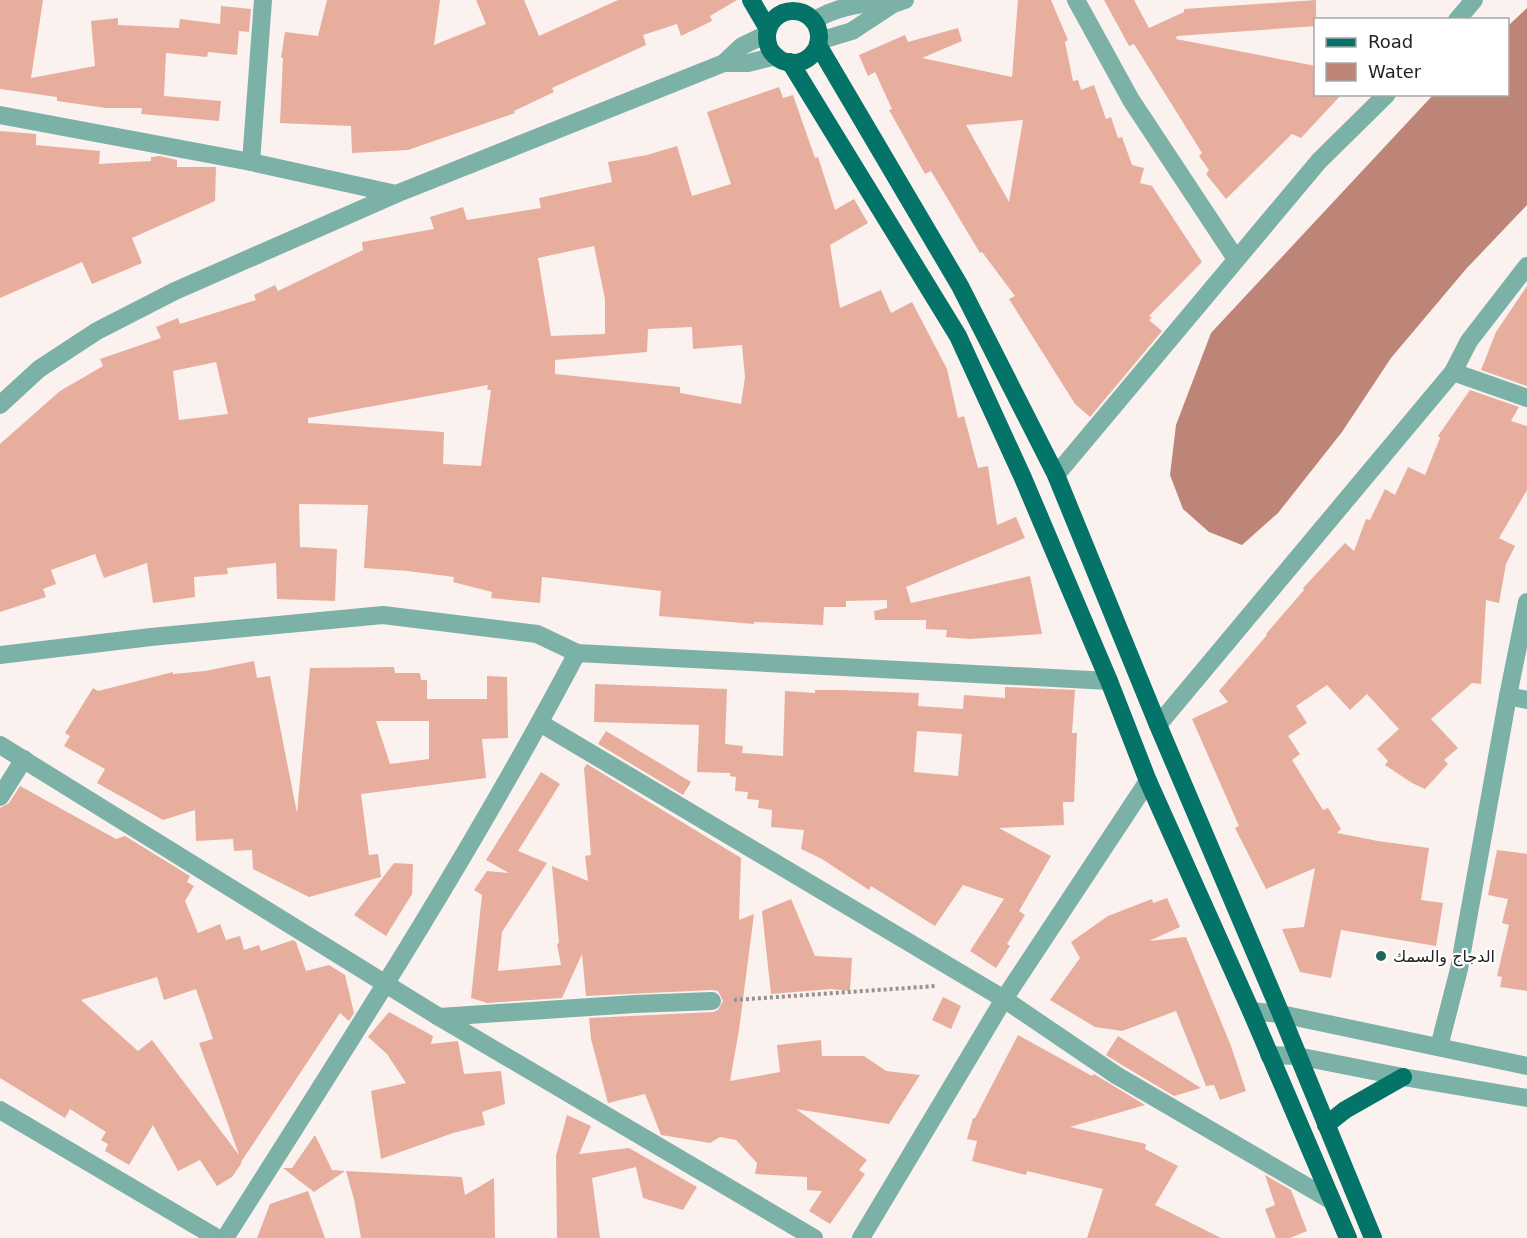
<svg xmlns="http://www.w3.org/2000/svg" width="1527" height="1238" font-family="'DejaVu Sans',Vazirmatn,sans-serif">
  <style>
    .water { fill: #bc8577 }
    .building { fill: #e7ae9e; fill-rule: evenodd }
    .lines { fill: none; stroke-linecap: round; stroke-linejoin: round }
    .path { stroke: #989190; stroke-width: 4; stroke-dasharray: 3 3; stroke-linecap: butt }
    .minor { stroke: #7bb1a7; stroke-width: 18 }
    .major { stroke: #057468; stroke-width: 18 }
    .poi-dot { fill: #1e665c; stroke: #fff; stroke-width: 2 }
    .labels { text-anchor: middle; dominant-baseline: central; stroke-width: 4.5; stroke-linejoin: round; paint-order: stroke }
    .poi-label { font-size: 16px; fill: #272322; stroke: #fff; text-anchor: start }
  </style>
  <rect width="100%" height="100%" fill="#fbf1ef"/>
  <!-- water -->
  <polygon class="water" points="1527,8 1527,205 1466,269 1391,358 1342,432 1278,513 1242,545 1209,532 1183,509 1170,475 1176,425 1211,333 1433,95 1508,94 1508,26"/>
  <!-- building -->
  <g class="building">
    <polygon points="0,0 43,0 31,78 95,66 91,21 118,18 118,25 179,28 180,19 220,24 221,6 251,9 249,32 239,31 237,55 208,52 207,57 166,53 164,96 221,101 219,121 141,114 142,108 106,108 57,101 57,97 0,89"/>
    <polygon points="327,0 440,0 434,45 486,24 476,0 524,0 539,36 618,0 737,0 710,16 712,21 681,36 677,24 643,35 646,45 552,88 554,92 514,111 515,113 408,150 352,153 351,126 280,123 283,58 281,58 285,32 318,36"/>
    <path d="M1018,0H1051L1068,40L1065,42L1073,81L1078,80L1081,90L1094,85L1106,119L1111,117L1118,138L1122,137L1132,165L1144,168L1140,183L1152,186L1202,262L1149,316L1152,318L1149,320L1162,331L1090,417L1075,404L1009,299L1015,296L982,252L980,253L931,171L925,174L889,110L892,109L875,72L868,76L859,55L905,35L908,42L958,28L962,41L922,58L1012,77ZM1023,120L1009,202L966,125Z"/>
    <polygon points="1104,0 1134,0 1149,28 1184,12 1184,9 1316,0 1316,26 1177,36 1176,39 1316,66 1316,94 1342,94 1301,138 1292,134 1226,199 1206,174 1209,170 1199,156 1202,153 1134,44 1129,46"/>
    <path d="M779,87L783,98L793,95L815,158L818,157L835,210L854,199L868,223L830,245L840,308L881,290L891,313L912,302L947,369L958,418L964,416L978,468L988,466L997,525L1016,517L1025,538L906,587L911,603L1030,576L1042,634L970,639L946,637L947,630L926,629V620H875L874,611L887,608V600L846,601V607H824L823,625L754,622V624L659,616L661,591L542,577L540,603L491,598L492,592L453,582L454,577L408,571L364,568L368,505L299,504L300,547L337,549L335,601L277,599L276,563L227,568L228,574L194,577L195,597L153,603L147,563L104,578L95,554L51,570L56,584L43,589L46,597L0,612V444L60,391L103,366L100,359L161,338L156,327L178,318L180,324L256,300L254,295L275,285L278,291L363,250L362,242L434,229L430,217L463,207L467,220L541,208L539,198L612,182L608,162L647,155L677,146L692,196L731,184L707,112ZM594,246L605,299V334L551,336L538,258ZM692,327L693,349L742,345L745,377L741,404L680,393V387L555,374V360L647,352L648,329ZM216,362L228,414L179,420L173,371ZM488,385L487,390H491L481,466L443,464L444,432L308,423V418Z"/>
    <polygon points="0,131 36,134 36,145 100,151 99,164 151,161 151,157 160,156 177,160 177,167 216,167 215,201 132,238 142,263 92,284 82,262 0,298"/>
    <polygon points="1527,286 1527,386 1481,370 1496,332"/>
    <polygon points="1470,390 1519,407 1511,421 1527,426 1527,490 1499,538 1515,546 1506,564 1499,603 1486,600 1481,684 1472,683 1431,719 1458,748 1444,760 1448,764 1425,789 1412,783 1385,765 1388,761 1377,749 1399,729 1367,694 1350,710 1327,685 1296,706 1307,723 1288,736 1300,754 1292,760 1323,810 1328,808 1341,829 1337,833 1378,841 1429,848 1421,900 1443,903 1436,946 1341,930 1331,978 1300,972 1282,929 1304,927 1315,868 1266,889 1235,828 1239,826 1192,719 1228,702 1219,691 1267,635 1266,634 1304,590 1303,588 1345,543 1354,551 1366,519 1370,520 1385,489 1395,495 1408,467 1425,475 1440,438 1438,436"/>
    <path d="M254,661L257,678L270,676L297,813L310,668L394,667L395,673H420L421,680H427V699H487V676L507,677L508,738L482,739L486,778L361,794L369,855L378,854L381,877L309,897L253,869L252,850L234,851L233,839L196,841L195,810L163,820L97,783L105,769L64,746L70,736L65,733L93,688L98,691L173,672V674L205,671ZM376,721H429V759L390,764Z"/>
    <path d="M595,684L727,689L725,744L743,746L742,753L783,756L785,691L815,693V690H840L919,693L918,706L963,709L964,695L1005,698V687L1075,690L1072,733H1077L1074,802H1063L1064,825L999,828L1051,856L1019,911L1025,915L1007,944L1010,946L996,968L970,951L1004,899L963,885L935,926L871,886L869,890L822,859L801,849L804,830L771,827L772,810L758,808L759,800L747,799L748,792L735,791L736,777L730,776V773L697,772L699,725L594,722ZM917,731L962,734L958,776L914,772Z"/>
    <polygon points="606,731 691,782 683,795 598,744"/>
    <polygon points="587,764 741,858 739,920 754,914 739,1030 730,1081 780,1072 777,1045 821,1040 822,1056 864,1056 886,1071 920,1075 889,1124 796,1109 867,1160 859,1170 865,1174 830,1224 809,1211 822,1191 807,1190 807,1177 755,1174 757,1163 736,1140 720,1137 710,1143 661,1135 645,1094 608,1103 591,1039 589,1018 713,1012 718,1010 723,1001 718,991 712,990 586,996 582,954 562,998 487,1003 471,998 482,895 474,890 487,871 509,873 486,860 541,772 560,784 518,851 547,863 502,932 498,971 561,965 557,944 559,943 552,866 588,881 585,856 591,855 584,768"/>
    <path d="M20,786L116,839L125,836L190,876L187,882L194,886L185,901L198,933L220,924L226,940L240,936L244,950L259,945L261,951L293,940L296,942L306,971L329,965L345,975L354,1013L349,1021L340,1013L241,1162V1160V1164L232,1177L217,1186L200,1160L178,1171L153,1125L129,1165L105,1151L108,1144L101,1140L106,1132L70,1109L65,1118L0,1078V808L9,803ZM157,977L164,1000L196,989L213,1039L199,1043L239,1155L152,1040L138,1051L81,1000Z"/>
    <polygon points="1497,850 1527,854 1527,991 1500,987 1502,977 1497,976 1509,925 1502,923 1508,899 1488,895"/>
    <polygon points="394,863 413,864 412,894 386,936 354,915"/>
    <polygon points="1167,898 1180,927 1149,941 1186,937 1231,1046 1246,1091 1220,1100 1214,1085 1206,1086 1176,1011 1122,1031 1095,1027 1050,1000 1080,958 1071,942 1108,916 1152,899 1153,903"/>
    <polygon points="791,899 815,956 852,958 850,991 831,989 771,994 762,911"/>
    <polygon points="943,997 961,1006 951,1029 932,1020"/>
    <polygon points="389,1012 433,1036 431,1044 458,1041 464,1074 501,1071 505,1104 482,1112 485,1125 453,1133 381,1159 371,1091 406,1083 387,1054 368,1037"/>
    <polygon points="1018,1035 1092,1076 1094,1074 1145,1105 1070,1127 1146,1144 1145,1149 1178,1166 1155,1205 1221,1238 1087,1238 1103,1189 1027,1171 1026,1175 972,1161 977,1141 967,1139 973,1118 975,1118"/>
    <polygon points="1118,1036 1201,1088 1174,1096 1122,1065 1106,1055"/>
    <polygon points="567,1115 591,1126 579,1154 629,1148 697,1187 683,1210 643,1198 636,1167 592,1178 600,1238 557,1238 556,1156"/>
    <polygon points="315,1135 332,1170 345,1171 314,1192 283,1168 292,1168"/>
    <polygon points="346,1171 462,1177 465,1195 494,1178 495,1238 361,1238 354,1199"/>
    <polygon points="1265,1175 1291,1190 1307,1231 1290,1238 1276,1238 1265,1209 1275,1205"/>
    <polygon points="308,1191 325,1238 257,1238 270,1204"/>
  </g>
  <g class="lines">
    <!-- path -->
    <polyline class="path" points="734,1000 936,986"/>
    <!-- minor -->
    <g class="minor">
      <polyline points="1076,0 1131,100 1236,259"/>
      <path d="M814,20C839,6 865,1 893,4"/>
      <polyline points="1457,20 1474,0"/>
      <polyline points="819,41 852,31 893,4 905,0"/>
      <polyline points="724,63 742,46 767,34"/>
      <polyline points="0,115 251,162 396,194"/>
      <polyline points="251,162 263,0"/>
      <polyline points="1453,372 1527,398"/>
      <polyline points="0,405 39,369 97,331 175,291 396,194 724,63 748,63 776,56"/>
      <polyline points="1056,475 1319,161 1387,94"/>
      <polyline points="0,655 151,637 383,615 537,634 577,653 1109,681"/>
      <polyline points="1508,696 1527,700"/>
      <polyline points="540,723 1004,999 1116,1075 1332,1201"/>
      <polyline points="1158,725 1453,372 1469,341 1527,266"/>
      <polyline points="0,745 439,1017 814,1238"/>
      <polyline points="0,797 24,759"/>
      <polyline points="1251,1011 1281,1014 1527,1066"/>
      <polyline points="439,1017 635,1004 712,1001"/>
      <polyline points="1439,1047 1459,969 1508,696 1527,602"/>
      <polyline points="1269,1055 1297,1056 1403,1077 1527,1098"/>
      <polyline points="0,1110 217,1238"/>
      <path d="M225,1238C347,1046 471,854 577,653"/>
      <polyline points="861,1238 1004,999 1148,781"/>
    </g>
    <!-- major -->
    <g class="major">
      <polyline points="751,0 768,29"/>
      <circle cx="793" cy="37" r="26"/>
      <polyline points="818,45 960,286 1056,475 1158,725 1281,1014 1373,1238"/>
      <polyline points="790,62 958,336 1023,478 1109,681 1148,781 1251,1011 1348,1238"/>
      <polyline points="1326,1125 1345,1110 1403,1077"/>
    </g>
  </g>
  <!-- markers -->
  <circle class="poi-dot" cx="1381" cy="956" r="6"/>
  <g class="labels">
    <!-- poi labels -->
    <g class="poi-label">
      <text x="1393" y="956">الدجاج والسمك</text>
    </g>
  </g>
  <!-- legend -->
  <rect x="1314" y="18" width="195" height="78" fill="#ffffff" stroke="#a9a7a7" stroke-width="1.5"/>
  <rect x="1326" y="38" width="30" height="9" fill="#057468" stroke="#a9a7a7" stroke-width="1.5"/>
  <text x="1368" y="48" font-size="18" fill="#272322">Road</text>
  <rect x="1326" y="63" width="30" height="18" fill="#bc8577" stroke="#a9a7a7" stroke-width="1.5"/>
  <text x="1368" y="78" font-size="18" fill="#272322">Water</text>
</svg>
